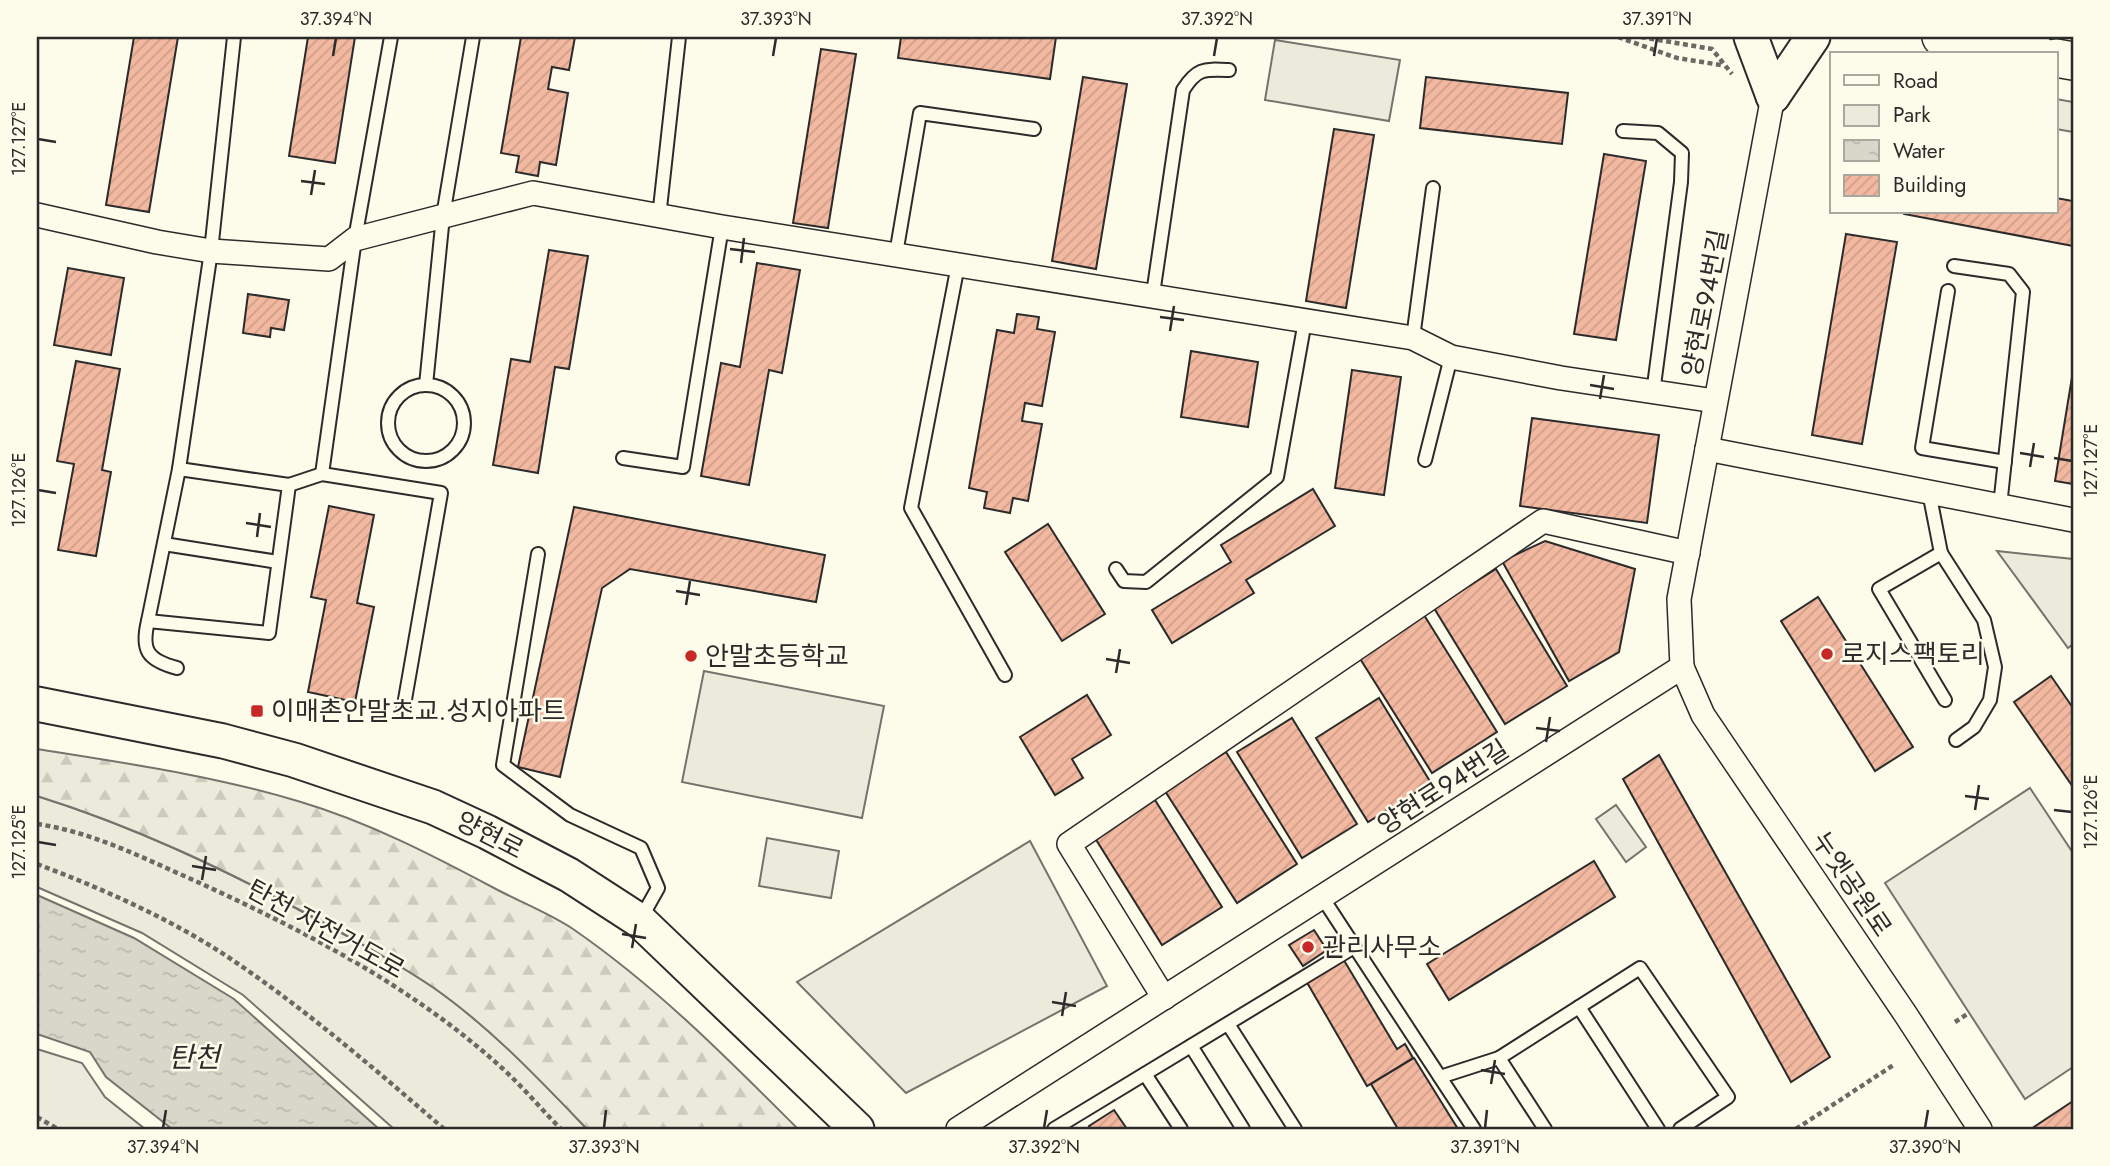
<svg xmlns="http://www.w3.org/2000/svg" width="2110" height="1166" font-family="Jost,'Noto Sans KR',sans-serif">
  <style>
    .green { fill: #ecebdb; stroke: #74746e; stroke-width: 2 }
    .forest { fill: url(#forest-firs); stroke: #74746e; stroke-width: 2 }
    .water { fill: url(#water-ripples); stroke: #74746e; stroke-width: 2 }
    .building { fill: url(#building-hatch); stroke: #2b2b2b; stroke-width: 2 }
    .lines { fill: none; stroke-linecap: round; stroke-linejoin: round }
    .lane-casing { stroke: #2b2b2b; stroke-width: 16 }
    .street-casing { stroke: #2b2b2b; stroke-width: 26 }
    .secondary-casing { stroke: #2b2b2b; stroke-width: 37 }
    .primary-casing { stroke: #2b2b2b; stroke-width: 40 }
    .path { stroke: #6a6964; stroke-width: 4.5; stroke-dasharray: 5 3.5; stroke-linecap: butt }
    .lane { stroke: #fdfbea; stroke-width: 12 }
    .street { stroke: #fdfbea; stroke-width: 23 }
    .secondary { stroke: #fdfbea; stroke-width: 33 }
    .primary { stroke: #fdfbea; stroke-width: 37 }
    .ticks { fill: none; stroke: #2b2b2b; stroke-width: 2.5 }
    .poi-dot { fill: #c62828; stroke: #fdfbea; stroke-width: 2.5 }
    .labels { text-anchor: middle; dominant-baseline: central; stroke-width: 5; stroke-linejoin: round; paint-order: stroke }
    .street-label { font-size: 26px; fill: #2b2b2b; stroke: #fdfbea }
    .poi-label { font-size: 26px; fill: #2b2b2b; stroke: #fdfbea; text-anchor: start }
    .water-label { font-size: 28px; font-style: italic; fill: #2b2b2b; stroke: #fdfbea }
    .neatline { fill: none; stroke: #2b2b2b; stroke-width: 2.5 }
    .ticks-label { font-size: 18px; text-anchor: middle; fill: #2b2b2b }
  </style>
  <defs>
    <pattern id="forest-firs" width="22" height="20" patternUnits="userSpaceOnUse" patternTransform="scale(1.75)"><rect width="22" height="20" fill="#ecebdb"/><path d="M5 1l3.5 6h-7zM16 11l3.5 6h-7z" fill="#cbcabc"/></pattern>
    <pattern id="water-ripples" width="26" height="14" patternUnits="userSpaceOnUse" patternTransform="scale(1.75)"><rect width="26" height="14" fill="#d8d7c9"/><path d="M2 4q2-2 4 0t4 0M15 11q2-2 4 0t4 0" fill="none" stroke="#bab9ad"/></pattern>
    <pattern id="building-hatch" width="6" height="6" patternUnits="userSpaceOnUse" patternTransform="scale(1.75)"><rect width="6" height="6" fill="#f2b8a0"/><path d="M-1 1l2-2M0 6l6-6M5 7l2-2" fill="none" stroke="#d09e8a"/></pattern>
  </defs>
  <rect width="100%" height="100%" fill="#fdfbea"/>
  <!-- green -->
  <g class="green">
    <polygon points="1275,40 1400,60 1389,121 1265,100"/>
    <polygon points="2056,99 2073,102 2073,132 2056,129"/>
    <polygon points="1997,551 2073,559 2073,644 2068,648"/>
    <polygon points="704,671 884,706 862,818 682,782"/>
    <polygon points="2030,788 2073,853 2073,1067 2025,1099 1885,883"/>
    <path d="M37,796C135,827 229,871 319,921C358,942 398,963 434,988C491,1028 539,1079 587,1129H394L243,995L142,933L37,887Z"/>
    <polygon points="1616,805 1646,847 1626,862 1596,819"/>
    <polygon points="767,838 839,851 831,898 759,886"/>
    <polygon points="1030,841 1107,986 906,1093 797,982"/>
    <polygon points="37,1049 82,1063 105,1097 145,1129 37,1129"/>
  </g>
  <!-- forest -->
  <path class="forest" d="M37,749C125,763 216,776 301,802C368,822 432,855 494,888C520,902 549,913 573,929C657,987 727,1058 798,1129H587C539,1079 491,1028 434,988C396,962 355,940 315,918C226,870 134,826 37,796Z"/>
  <!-- water -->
  <polygon class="water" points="37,895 134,938 234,999 379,1129 172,1129 106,1077 90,1052 37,1034"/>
  <!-- building -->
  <g class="building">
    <polygon points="134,37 178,37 149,212 106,205"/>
    <polygon points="308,37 355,37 335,163 289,156"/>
    <polygon points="521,37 575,37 569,70 552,67 548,89 568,93 556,165 540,162 538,176 516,172 519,156 501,153"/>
    <polygon points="901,37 1056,37 1050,79 898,58"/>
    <polygon points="821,49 856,54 828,228 793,223"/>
    <polygon points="1083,77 1127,84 1096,269 1052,261"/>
    <polygon points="1426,77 1568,93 1562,144 1420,128"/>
    <polygon points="1334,129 1374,135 1346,308 1306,301"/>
    <polygon points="1604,154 1646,161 1616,340 1574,334"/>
    <polygon points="2056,198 2073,201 2073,246 1904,214 1904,212 2056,212"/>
    <polygon points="1846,234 1897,242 1862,444 1812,435"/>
    <polygon points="549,250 588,256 569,369 555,367 538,473 493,465 511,359 530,362"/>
    <polygon points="757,263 800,270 782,373 769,370 749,485 701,476 721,363 740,367"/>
    <polygon points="68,268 124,278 111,355 54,345"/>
    <polygon points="248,294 289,300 284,330 271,328 270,337 243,333"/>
    <polygon points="1017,314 1039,317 1037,329 1055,332 1042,406 1025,403 1022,421 1042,424 1028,501 1013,498 1010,513 984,508 987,492 969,488 997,330 1014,333"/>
    <polygon points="1191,351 1258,362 1248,427 1181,417"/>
    <polygon points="76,361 120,369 102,470 111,472 96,556 58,550 74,464 57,461"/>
    <polygon points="1352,370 1401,377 1384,495 1335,488"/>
    <polygon points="2073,371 2073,484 2055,481"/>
    <polygon points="1532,418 1659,435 1647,523 1520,506"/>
    <polygon points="1313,489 1335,526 1246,580 1254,593 1172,643 1152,610 1231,562 1221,545"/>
    <polygon points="329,506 374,515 357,603 374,607 355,702 308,692 326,600 311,597"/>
    <polygon points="574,507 825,555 816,602 630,569 602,588 560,777 518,767"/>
    <polygon points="1048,524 1105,614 1062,641 1005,552"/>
    <polygon points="1545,541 1635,569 1619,652 1569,681 1502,561"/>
    <polygon points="1496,569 1567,686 1505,724 1434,608"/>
    <polygon points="1818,597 1913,747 1875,771 1781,621"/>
    <polygon points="1424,615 1497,732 1432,773 1359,657"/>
    <polygon points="2051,676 2073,708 2073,787 2014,702"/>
    <polygon points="1087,695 1111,735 1072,759 1083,778 1055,795 1020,737"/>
    <polygon points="1379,698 1431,783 1368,822 1316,738"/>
    <polygon points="1292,718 1357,824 1302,858 1237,752"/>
    <polygon points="1226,752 1297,864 1237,903 1165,791"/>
    <polygon points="1659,755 1830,1057 1791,1082 1623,779"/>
    <polygon points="1155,800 1222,907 1162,945 1095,838"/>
    <polygon points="1594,861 1615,897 1449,1000 1427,964"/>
    <polygon points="1314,930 1327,950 1303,966 1289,945"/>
    <polygon points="1342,957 1397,1049 1405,1044 1413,1058 1367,1086 1305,979"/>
    <polygon points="1414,1058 1458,1129 1398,1129 1371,1084"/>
    <polygon points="2073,1101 2073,1129 2036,1129 2034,1127"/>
    <polygon points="1114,1110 1127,1129 1091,1129 1089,1126"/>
  </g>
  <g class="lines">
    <defs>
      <g id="lane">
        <polyline points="391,37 355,239 322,474 441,493 403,711"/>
        <polyline points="1623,131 1658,133 1682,153 1681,182 1653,393"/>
        <polyline points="659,217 679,37"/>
        <polyline points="896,254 920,113 1034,129"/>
        <polyline points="958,265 911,508 1005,675"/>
        <polyline points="1954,266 2009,274 2023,292 2000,506"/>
        <polyline points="1948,291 1922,448 2005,462"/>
        <path d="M1153,294L1183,90C1197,68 1204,69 1229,70"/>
        <polyline points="1413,338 1433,188"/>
        <circle cx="426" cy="423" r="38"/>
        <polyline points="426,385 443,216 473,37"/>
        <polyline points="623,458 683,467 722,227"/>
        <polyline points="1425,460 1451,357"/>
        <polyline points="179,469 211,251 234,37"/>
        <polyline points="289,485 269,633 148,621 179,469 289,485 322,474"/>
        <polyline points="1929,492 1941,553 1879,589 1945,700"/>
        <polyline points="164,544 278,562"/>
        <polyline points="1941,553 1984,620 1995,667 1990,700 1974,727 1956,740"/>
        <polyline points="538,554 503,765 570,815 641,848 658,888 640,920"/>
        <polyline points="1116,569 1124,581 1146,582 1277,477 1305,321"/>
        <path d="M148,621C141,650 147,660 177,668"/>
        <polyline points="1322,897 1474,1129"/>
        <polyline points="1579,1007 1658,1129"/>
        <polyline points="1228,1024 1295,1129"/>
        <polyline points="1191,1046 1243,1129"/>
        <polyline points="1499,1058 1545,1129"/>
        <polyline points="1145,1074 1181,1129"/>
        <polyline points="1440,1077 1499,1058 1640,968 1728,1097 1680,1129"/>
        <polyline points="1054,1129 1354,947"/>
      </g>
      <g id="street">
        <polyline points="37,215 157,242 211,251 329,259 355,239 533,193 722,227 1413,338 1451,357 1561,378 1715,401"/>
        <polyline points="1707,449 2073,520"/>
        <polyline points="1682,667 1703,715 1906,1015 1980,1129"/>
        <polyline points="1164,998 1069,844 1543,521 1688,553"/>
        <polyline points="958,1129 1682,667 1679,599 1773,96"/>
      </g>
      <g id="secondary">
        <polyline points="1751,37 1773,96"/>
        <polyline points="1773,96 1813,37"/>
        <polyline points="37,704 223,741 294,760 433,807 487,832 569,875 640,921 857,1129"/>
      </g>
      <g id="primary">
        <polyline points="1941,37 2038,54"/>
        <polyline points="2056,58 2073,61"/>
      </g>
    </defs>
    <!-- lane casing -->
    <use href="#lane" class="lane-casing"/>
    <!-- street casing -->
    <use href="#street" class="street-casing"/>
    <!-- secondary casing -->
    <use href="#secondary" class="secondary-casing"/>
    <!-- primary casing -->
    <use href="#primary" class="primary-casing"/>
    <!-- path -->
    <g class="path">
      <polyline points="1618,37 1677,58 1721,65"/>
      <polyline points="1641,37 1712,49 1732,74"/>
      <polyline points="1844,54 1845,54"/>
      <path d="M37,824C92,832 141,857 191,879C301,929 412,986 502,1068C523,1087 541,1109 561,1129"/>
      <path d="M37,864C103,889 169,918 228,957C304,1008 375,1069 444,1129"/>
      <polyline points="1955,1022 1969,1013"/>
      <polyline points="37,1117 58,1129"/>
      <polyline points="1796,1129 1895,1064"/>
    </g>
    <!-- lane -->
    <use href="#lane" class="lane"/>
    <!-- street -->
    <use href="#street" class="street"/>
    <!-- secondary -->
    <use href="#secondary" class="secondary"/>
    <!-- primary -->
    <use href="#primary" class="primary"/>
  </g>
  <!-- ticks -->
  <path class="ticks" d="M333,56L336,38M773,56L776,38M1214,56L1217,38M1654,56L1657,38M38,139L56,142M301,181L325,184M311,195L315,170M730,249L755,252M741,263L744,238M1160,317L1184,320M1170,331L1174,306M1590,385L1614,389M1600,399L1604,375M2020,453L2044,457M2054,458L2072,461M2030,467L2034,443M38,490L56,493M246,523L271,527M257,537L260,513M676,591L700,595M686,605L690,581M1106,659L1130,663M1116,673L1120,649M1536,728L1560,731M1546,742L1550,717M1965,796L1989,799M1975,810L1979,785M2054,810L2072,812M38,842L56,845M192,866L216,870M202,880L206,856M622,934L646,938M632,948L636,924M1052,1002L1076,1006M1062,1016L1066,992M1481,1070L1505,1074M1491,1084L1495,1060M163,1128L166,1110M604,1128L606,1110M1044,1128L1047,1110M1485,1128L1487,1110M1925,1128L1928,1110"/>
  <!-- markers -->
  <g class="poi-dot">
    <circle cx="1827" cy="654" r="7"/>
    <circle cx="691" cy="656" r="7"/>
    <rect x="250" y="704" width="14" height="14" rx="3.5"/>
    <circle cx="1308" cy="947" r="7"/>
  </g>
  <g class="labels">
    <!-- street labels -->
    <g class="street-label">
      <text transform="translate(1705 303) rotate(-79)">양현로94번길</text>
      <text transform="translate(1443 787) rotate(-33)">양현로94번길</text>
      <text transform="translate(490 835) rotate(27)">양현로</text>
      <text transform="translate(1852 884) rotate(56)">누엣공원로</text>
      <text transform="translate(326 929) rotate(29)">탄천 자전거도로</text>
    </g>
    <!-- poi labels -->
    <g class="poi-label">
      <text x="1841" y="654">로지스팩토리</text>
      <text x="705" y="656">안말초등학교</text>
      <text x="271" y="711">이매촌안말초교.성지아파트</text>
      <text x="1322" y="947">관리사무소</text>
    </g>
    <!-- water labels -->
    <g class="water-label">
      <text x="194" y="1057">탄천</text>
    </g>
  </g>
  <!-- border -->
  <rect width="2110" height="1166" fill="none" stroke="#fdfbea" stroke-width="77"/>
  <!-- legend -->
  <rect x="1830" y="52" width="228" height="161" fill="#fdfbea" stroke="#a9a89e" stroke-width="2"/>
  <rect x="1844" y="75" width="35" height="10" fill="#fdfbea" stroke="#a9a89e" stroke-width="2"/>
  <text x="1893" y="88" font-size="21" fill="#2b2b2b">Road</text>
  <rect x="1844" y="105" width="35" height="21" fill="#ecebdb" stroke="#a9a89e" stroke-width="2"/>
  <text x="1893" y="122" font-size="21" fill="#2b2b2b">Park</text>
  <rect x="1844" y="140" width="35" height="21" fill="url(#water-ripples)" stroke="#a9a89e" stroke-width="2"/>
  <text x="1893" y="158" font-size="21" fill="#2b2b2b">Water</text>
  <rect x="1844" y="175" width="35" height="21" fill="url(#building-hatch)" stroke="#a9a89e" stroke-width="2"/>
  <text x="1893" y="192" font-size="21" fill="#2b2b2b">Building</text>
  <rect x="38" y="38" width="2034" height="1090" class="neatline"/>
  <g class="ticks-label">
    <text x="336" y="25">37.394°N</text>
    <text x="776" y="25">37.393°N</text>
    <text x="1217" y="25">37.392°N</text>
    <text x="1657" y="25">37.391°N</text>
    <text transform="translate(19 139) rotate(-90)" y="6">127.127°E</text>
    <text transform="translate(2091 461) rotate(-90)" y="6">127.127°E</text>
    <text transform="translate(19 490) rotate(-90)" y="6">127.126°E</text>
    <text transform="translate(2091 812) rotate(-90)" y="6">127.126°E</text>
    <text transform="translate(19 842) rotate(-90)" y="6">127.125°E</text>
    <text x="163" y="1153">37.394°N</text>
    <text x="604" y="1153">37.393°N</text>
    <text x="1044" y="1153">37.392°N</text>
    <text x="1485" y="1153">37.391°N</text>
    <text x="1925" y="1153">37.390°N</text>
  </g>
</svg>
